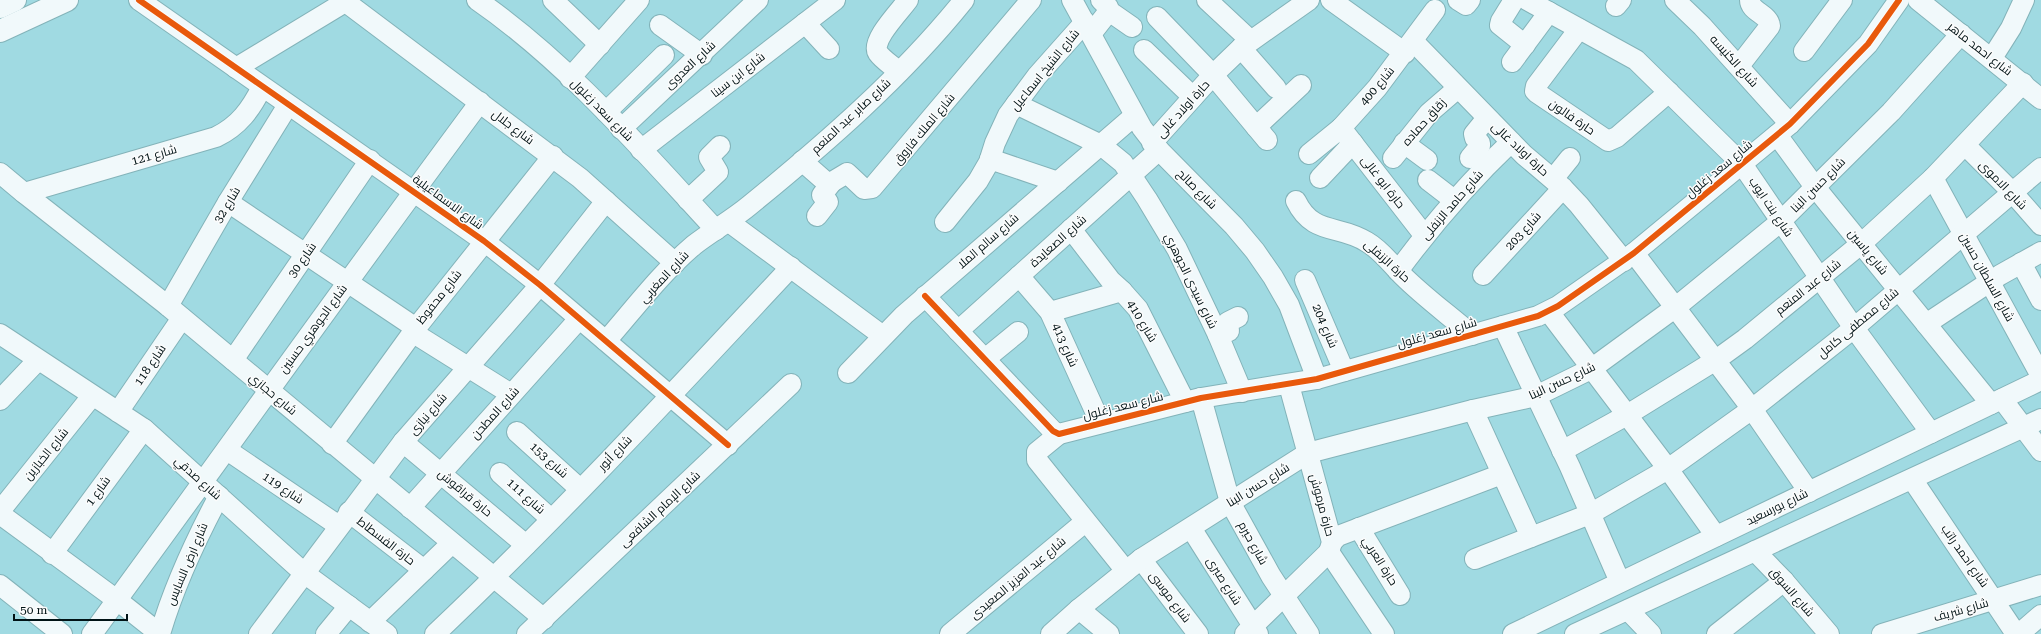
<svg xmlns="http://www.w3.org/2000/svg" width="2041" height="634" font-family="'Roboto Serif',Cairo,serif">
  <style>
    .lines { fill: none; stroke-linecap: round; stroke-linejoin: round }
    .minor-casing { stroke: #83b3b9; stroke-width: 22 }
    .major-casing { stroke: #83b3b9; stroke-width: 24 }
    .minor { stroke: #f1f9fb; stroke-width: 20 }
    .major { stroke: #f1f9fb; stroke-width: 22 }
    .cycleway-casing { stroke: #fcfcfc; stroke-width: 8 }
    .cycleway { stroke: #e8590c; stroke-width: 6 }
    .labels { text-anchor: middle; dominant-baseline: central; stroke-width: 3; stroke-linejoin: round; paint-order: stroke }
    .street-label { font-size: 12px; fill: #001316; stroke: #fcfcfc }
  </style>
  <rect width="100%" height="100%" fill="#a0dae2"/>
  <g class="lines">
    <defs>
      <g id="minor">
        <polyline points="139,0 484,241 540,285 728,445"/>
        <polyline points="343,0 580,178 675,263"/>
        <path d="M477,0C568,63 642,150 716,230"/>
        <polyline points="553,0 600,45"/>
        <polyline points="1072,0 1142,128 1159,150 1234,226 1255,251 1273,277 1289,305 1317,379"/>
        <polyline points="1207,0 1250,40"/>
        <polyline points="1331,0 1405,53"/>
        <polyline points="1458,0 1466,5 1470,0"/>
        <polyline points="1514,0 1501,21 1500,25 1525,45"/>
        <polyline points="1527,0 1636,60 1742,164 1854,328 1931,433"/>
        <polyline points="1675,0 1702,26 1790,124"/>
        <polyline points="1918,0 2041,99"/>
        <polyline points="1616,6 1621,0"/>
        <polyline points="1109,11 1132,27"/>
        <polyline points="1157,17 1213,75 1267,140"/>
        <polyline points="805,23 829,49"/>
        <polyline points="660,25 702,55"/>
        <polyline points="1579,29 1536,86 1535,91 1537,93 1608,141 1617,137 1669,92"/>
        <polyline points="1091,34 1109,11 1108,7 1101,0"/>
        <polyline points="1413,41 1524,155 1563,188 1579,205 1624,261"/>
        <polyline points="1241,48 1276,88"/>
        <polyline points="1144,50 1193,97"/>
        <polyline points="1804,51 1842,0"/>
        <polyline points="1992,58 2011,28 2024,0"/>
        <polyline points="1512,62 1549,12"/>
        <path d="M1739,66L1770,26C1769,14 1750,12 1750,0"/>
        <polyline points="236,68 345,2"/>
        <path d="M899,72C893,66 883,60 878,53C870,41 901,10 908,0"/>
        <polyline points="570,78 639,0"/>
        <polyline points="1016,104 1101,145 1123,163 1147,199 1177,249 1218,335 1242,392"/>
        <polyline points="606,112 664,55"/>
        <polyline points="1256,127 1301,85"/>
        <polyline points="1341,128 1424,235"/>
        <polyline points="621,129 758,0"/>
        <polyline points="1777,135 1815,187 1991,404"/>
        <polyline points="1152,143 1213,75 1241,48 1309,0"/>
        <polyline points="1404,143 1427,160"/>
        <polyline points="1965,145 2013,193 2041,225"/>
        <polyline points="641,150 835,0"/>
        <polyline points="1309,154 1341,128 1377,88 1435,10"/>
        <polyline points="1393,158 1429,113 1458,88"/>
        <polyline points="1470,158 1480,146 1480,143 1475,138 1474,134 1487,118"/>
        <polyline points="990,159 1058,182"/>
        <polyline points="802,161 826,182 832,182 847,173 864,189 872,188 1031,0"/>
        <polyline points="0,173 24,193 168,306 544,619"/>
        <polyline points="1320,178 1353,143"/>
        <polyline points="1933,178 2041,376"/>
        <polyline points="1553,179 1570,158"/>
        <polyline points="1428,180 1454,200"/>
        <path d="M24,193L216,137C239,126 251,109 262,87"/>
        <polyline points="688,200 718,172 709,157 720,146"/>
        <path d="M1296,201C1313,236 1339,224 1367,242C1381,250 1391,264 1402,275C1424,297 1449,315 1472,335"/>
        <polyline points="228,202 416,328"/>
        <polyline points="817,216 828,202 822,195 832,182"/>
        <polyline points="729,222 883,336"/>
        <polyline points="945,222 978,181 989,162 995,143 1008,115 1037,76 1085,22"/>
        <polyline points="1071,229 1111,281 1122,291 1138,309 1185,402"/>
        <polyline points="1634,253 1752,409 1809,492"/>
        <polyline points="2021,263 2041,300"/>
        <path d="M1398,271C1432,225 1469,182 1511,142"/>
        <polyline points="1483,275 1563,188"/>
        <polyline points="1019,276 1050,312 1100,422"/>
        <polyline points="1305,280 1344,371"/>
        <polyline points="925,296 1053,431 1059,434 1201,398 1317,379 1538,316 1558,306 1634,253 1790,124 1868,44 1899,0"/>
        <polyline points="168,306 228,202 288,105"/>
        <polyline points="1050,312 1122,291"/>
        <polyline points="1549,312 1668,469 1716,536"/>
        <polyline points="1926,324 2000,275 2041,252"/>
        <polyline points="1503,326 1570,467 1620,582"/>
        <polyline points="958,331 1159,150"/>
        <polyline points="412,332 511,394"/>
        <polyline points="0,334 144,429 304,573 387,634"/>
        <polyline points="1218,335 1229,331 1228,322 1238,317"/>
        <path d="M606,341C634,309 661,273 694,245C712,231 732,220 750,205C826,143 902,77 964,0"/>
        <polyline points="985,359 1018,332"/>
        <polyline points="233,360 370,160"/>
        <polyline points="848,373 904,315 1134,116"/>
        <polyline points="1289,385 1332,542 1329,552 1384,634"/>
        <polyline points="1201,398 1230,502 1271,576 1309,634"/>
        <polyline points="2002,399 2041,451"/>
        <polyline points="0,400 38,360"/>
        <polyline points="1473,410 1531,537"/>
        <polyline points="118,412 182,318"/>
        <polyline points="517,432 580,489"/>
        <polyline points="1059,434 1037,452 1037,460 1126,571"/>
        <polyline points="403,442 526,545"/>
        <polyline points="332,444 416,328 553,156"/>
        <polyline points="227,450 339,526"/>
        <polyline points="1562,451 1627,415 1716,360 1745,339 1862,243 1933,178 2023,83"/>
        <polyline points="500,473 551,519"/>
        <polyline points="1912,479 2016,634"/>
        <polyline points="410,508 579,319"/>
        <polyline points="0,511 92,396"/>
        <polyline points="349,512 424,570"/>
        <polyline points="0,514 117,600 160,634"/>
        <polyline points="1191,528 1258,634"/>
        <polyline points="1359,528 1400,595"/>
        <polyline points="1332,542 1338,536 1502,474"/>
        <polyline points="1755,551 1784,581 1829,634"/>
        <polyline points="52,554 144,429"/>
        <polyline points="1141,559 1198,634"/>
        <polyline points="1475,559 1590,514 1668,469 1752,409 1854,328 2041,168"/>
        <polyline points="0,585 62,634"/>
        <polyline points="1079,609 1109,634"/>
        <polyline points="1628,610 1651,634"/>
        <polyline points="370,622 452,543"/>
        <path d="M92,634C222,457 349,278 480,102"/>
        <path d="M160,634C174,586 195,541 219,496"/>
        <polyline points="259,634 403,442 540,285 606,201"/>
        <polyline points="326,634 349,606"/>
        <path d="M435,634C559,517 675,391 791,267"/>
        <polyline points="527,634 791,384"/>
        <polyline points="950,634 1085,522"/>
        <polyline points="1051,634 1079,609 1141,559 1308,453 1473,410 1536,396 1591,369 1676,307 1780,222 1891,112 1961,34"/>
        <polyline points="1245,634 1329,552"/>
        <polyline points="1513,634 2041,380"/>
        <polyline points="1575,634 2041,419"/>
        <polyline points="1717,634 1784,581"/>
        <polyline points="1882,634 2041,585"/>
        <polyline points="2019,634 2041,615"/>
      </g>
      <g id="major">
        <polyline points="0,7 15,0"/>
        <polyline points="0,31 67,0"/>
      </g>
    </defs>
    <!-- minor casing -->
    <use href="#minor" class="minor-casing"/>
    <!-- major casing -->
    <use href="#major" class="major-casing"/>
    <!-- minor -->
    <use href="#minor" class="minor"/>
    <!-- major -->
    <use href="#major" class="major"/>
    <defs>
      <g id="cycleway">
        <polyline points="139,0 484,241 540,285 728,445"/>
        <polyline points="925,296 1053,431 1059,434 1201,398 1317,379 1538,316 1558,306 1634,253 1790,124 1868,44 1899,0"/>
      </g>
    </defs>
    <!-- cycleway casing -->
    <use href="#cycleway" class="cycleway-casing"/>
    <!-- cycleway -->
    <use href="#cycleway" class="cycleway"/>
  </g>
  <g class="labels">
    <!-- street labels -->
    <g class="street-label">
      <text transform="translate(1980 49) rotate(38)">شارع احمد ماهر</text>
      <text transform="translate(1734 61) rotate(48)">شارع الكنيسه</text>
      <text transform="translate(690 65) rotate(-43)">شارع العدوى</text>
      <text transform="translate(1045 70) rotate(-51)">شارع الشيخ اسماعيل</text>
      <text transform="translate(738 75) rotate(-38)">شارع ابن سينا</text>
      <text transform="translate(1377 86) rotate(-50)">شارع 400</text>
      <text transform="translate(1183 109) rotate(-48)">حارة اولاد غالى</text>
      <text transform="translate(602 110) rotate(45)">شارع سعد زغلول</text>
      <text transform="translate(851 116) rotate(-43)">شارع صابر عبد المنعم</text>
      <text transform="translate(1572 117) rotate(35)">حارة فالون</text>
      <text transform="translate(1424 122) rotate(-48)">زقاق حماده</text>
      <text transform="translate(513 127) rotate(37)">شارع جلال</text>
      <text transform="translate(924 129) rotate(-50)">شارع الملك فاروق</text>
      <text transform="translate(1520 149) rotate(43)">حارة اولاد غالى</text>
      <text transform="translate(154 155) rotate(-16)">شارع 121</text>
      <text transform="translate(1719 169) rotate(-40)">شارع سعد زغلول</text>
      <text transform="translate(1383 182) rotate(52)">حارة ابو غالى</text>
      <text transform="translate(1818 185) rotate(-45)">شارع حسن البنا</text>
      <text transform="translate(2003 185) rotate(46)">شارع الاموى</text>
      <text transform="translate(1197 189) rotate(45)">شارع صالح</text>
      <text transform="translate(448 202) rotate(36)">شارع الاسماعيلية</text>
      <text transform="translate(227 205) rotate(-59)">شارع 32</text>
      <text transform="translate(1452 205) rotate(-49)">شارع حامد الزنفلى</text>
      <text transform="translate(1771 207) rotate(56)">شارع بنت ايوب</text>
      <text transform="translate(1523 231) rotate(-48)">شارع 203</text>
      <text transform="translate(988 241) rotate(-41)">شارع سالم الملا</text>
      <text transform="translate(1058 241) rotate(-42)">شارع الصعايدة</text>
      <text transform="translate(1868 252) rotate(51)">شارع ياسين</text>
      <text transform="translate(302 260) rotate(-55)">شارع 30</text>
      <text transform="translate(1387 261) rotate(42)">حارة الزنفلى</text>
      <text transform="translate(664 277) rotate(-47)">شارع المغربي</text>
      <text transform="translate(1987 277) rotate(61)">شارع السلطان حسين</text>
      <text transform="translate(1191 281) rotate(64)">شارع سيدى الجوهري</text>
      <text transform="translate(1808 287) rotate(-39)">شارع عبد المنعم</text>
      <text transform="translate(439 297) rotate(-52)">شارع محفوظ</text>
      <text transform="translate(1142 321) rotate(59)">شارع 410</text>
      <text transform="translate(1858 323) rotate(-40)">شارع مصطفى كامل</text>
      <text transform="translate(1325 326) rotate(67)">شارع 204</text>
      <text transform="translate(313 329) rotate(-54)">شارع الجوهري حسنين</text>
      <text transform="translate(1437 333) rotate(-16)">شارع سعد زغلول</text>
      <text transform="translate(1065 345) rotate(66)">شارع 413</text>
      <text transform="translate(150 365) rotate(-56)">شارع 118</text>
      <text transform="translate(1562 381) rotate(-25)">شارع حسن البنا</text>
      <text transform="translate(273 394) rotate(40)">شارع حجازي</text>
      <text transform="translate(1123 406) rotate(-14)">شارع سعد زغلول</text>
      <text transform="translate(495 413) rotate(-48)">شارع المطحن</text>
      <text transform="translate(428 414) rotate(-49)">شارع نيازى</text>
      <text transform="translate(615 453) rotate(-46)">شارع أنور</text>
      <text transform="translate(46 454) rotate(-51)">شارع الخبازين</text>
      <text transform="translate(549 460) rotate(42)">شارع 153</text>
      <text transform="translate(198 478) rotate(42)">شارع صدقي</text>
      <text transform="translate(1258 485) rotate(-32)">شارع حسن البنا</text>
      <text transform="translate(283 488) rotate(34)">شارع 119</text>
      <text transform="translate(98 491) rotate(-54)">شارع 1</text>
      <text transform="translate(465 493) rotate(40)">حارة قراقوش</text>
      <text transform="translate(526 496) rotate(42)">شارع 111</text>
      <text transform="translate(1322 505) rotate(75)">حارة مرموش</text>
      <text transform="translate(1777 507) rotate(-26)">شارع بورسعيد</text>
      <text transform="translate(660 509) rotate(-43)">شارع الإمام الشافعى</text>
      <text transform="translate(386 541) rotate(38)">حارة الفسطاط</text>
      <text transform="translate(1253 543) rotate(61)">شارع حيرم</text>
      <text transform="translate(1965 556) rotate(55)">شارع احمد راتب</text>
      <text transform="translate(1380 561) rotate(58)">حارة العربي</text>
      <text transform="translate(187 564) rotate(-67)">شارع ارض السايس</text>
      <text transform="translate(1018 578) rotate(-40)">شارع عبد العزيز الصعيدى</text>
      <text transform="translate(1224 581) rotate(58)">شارع صبرى</text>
      <text transform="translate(1792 592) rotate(49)">شارع السوق</text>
      <text transform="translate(1170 597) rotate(53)">شارع موسى</text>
      <text transform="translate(1961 610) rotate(-16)">شارع شريف</text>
    </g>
  </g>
  <!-- scale -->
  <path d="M14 614v6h113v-6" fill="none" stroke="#001316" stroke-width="2"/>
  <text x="20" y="614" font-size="12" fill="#001316" stroke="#fcfcfc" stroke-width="3" paint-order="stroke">50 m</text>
</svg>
